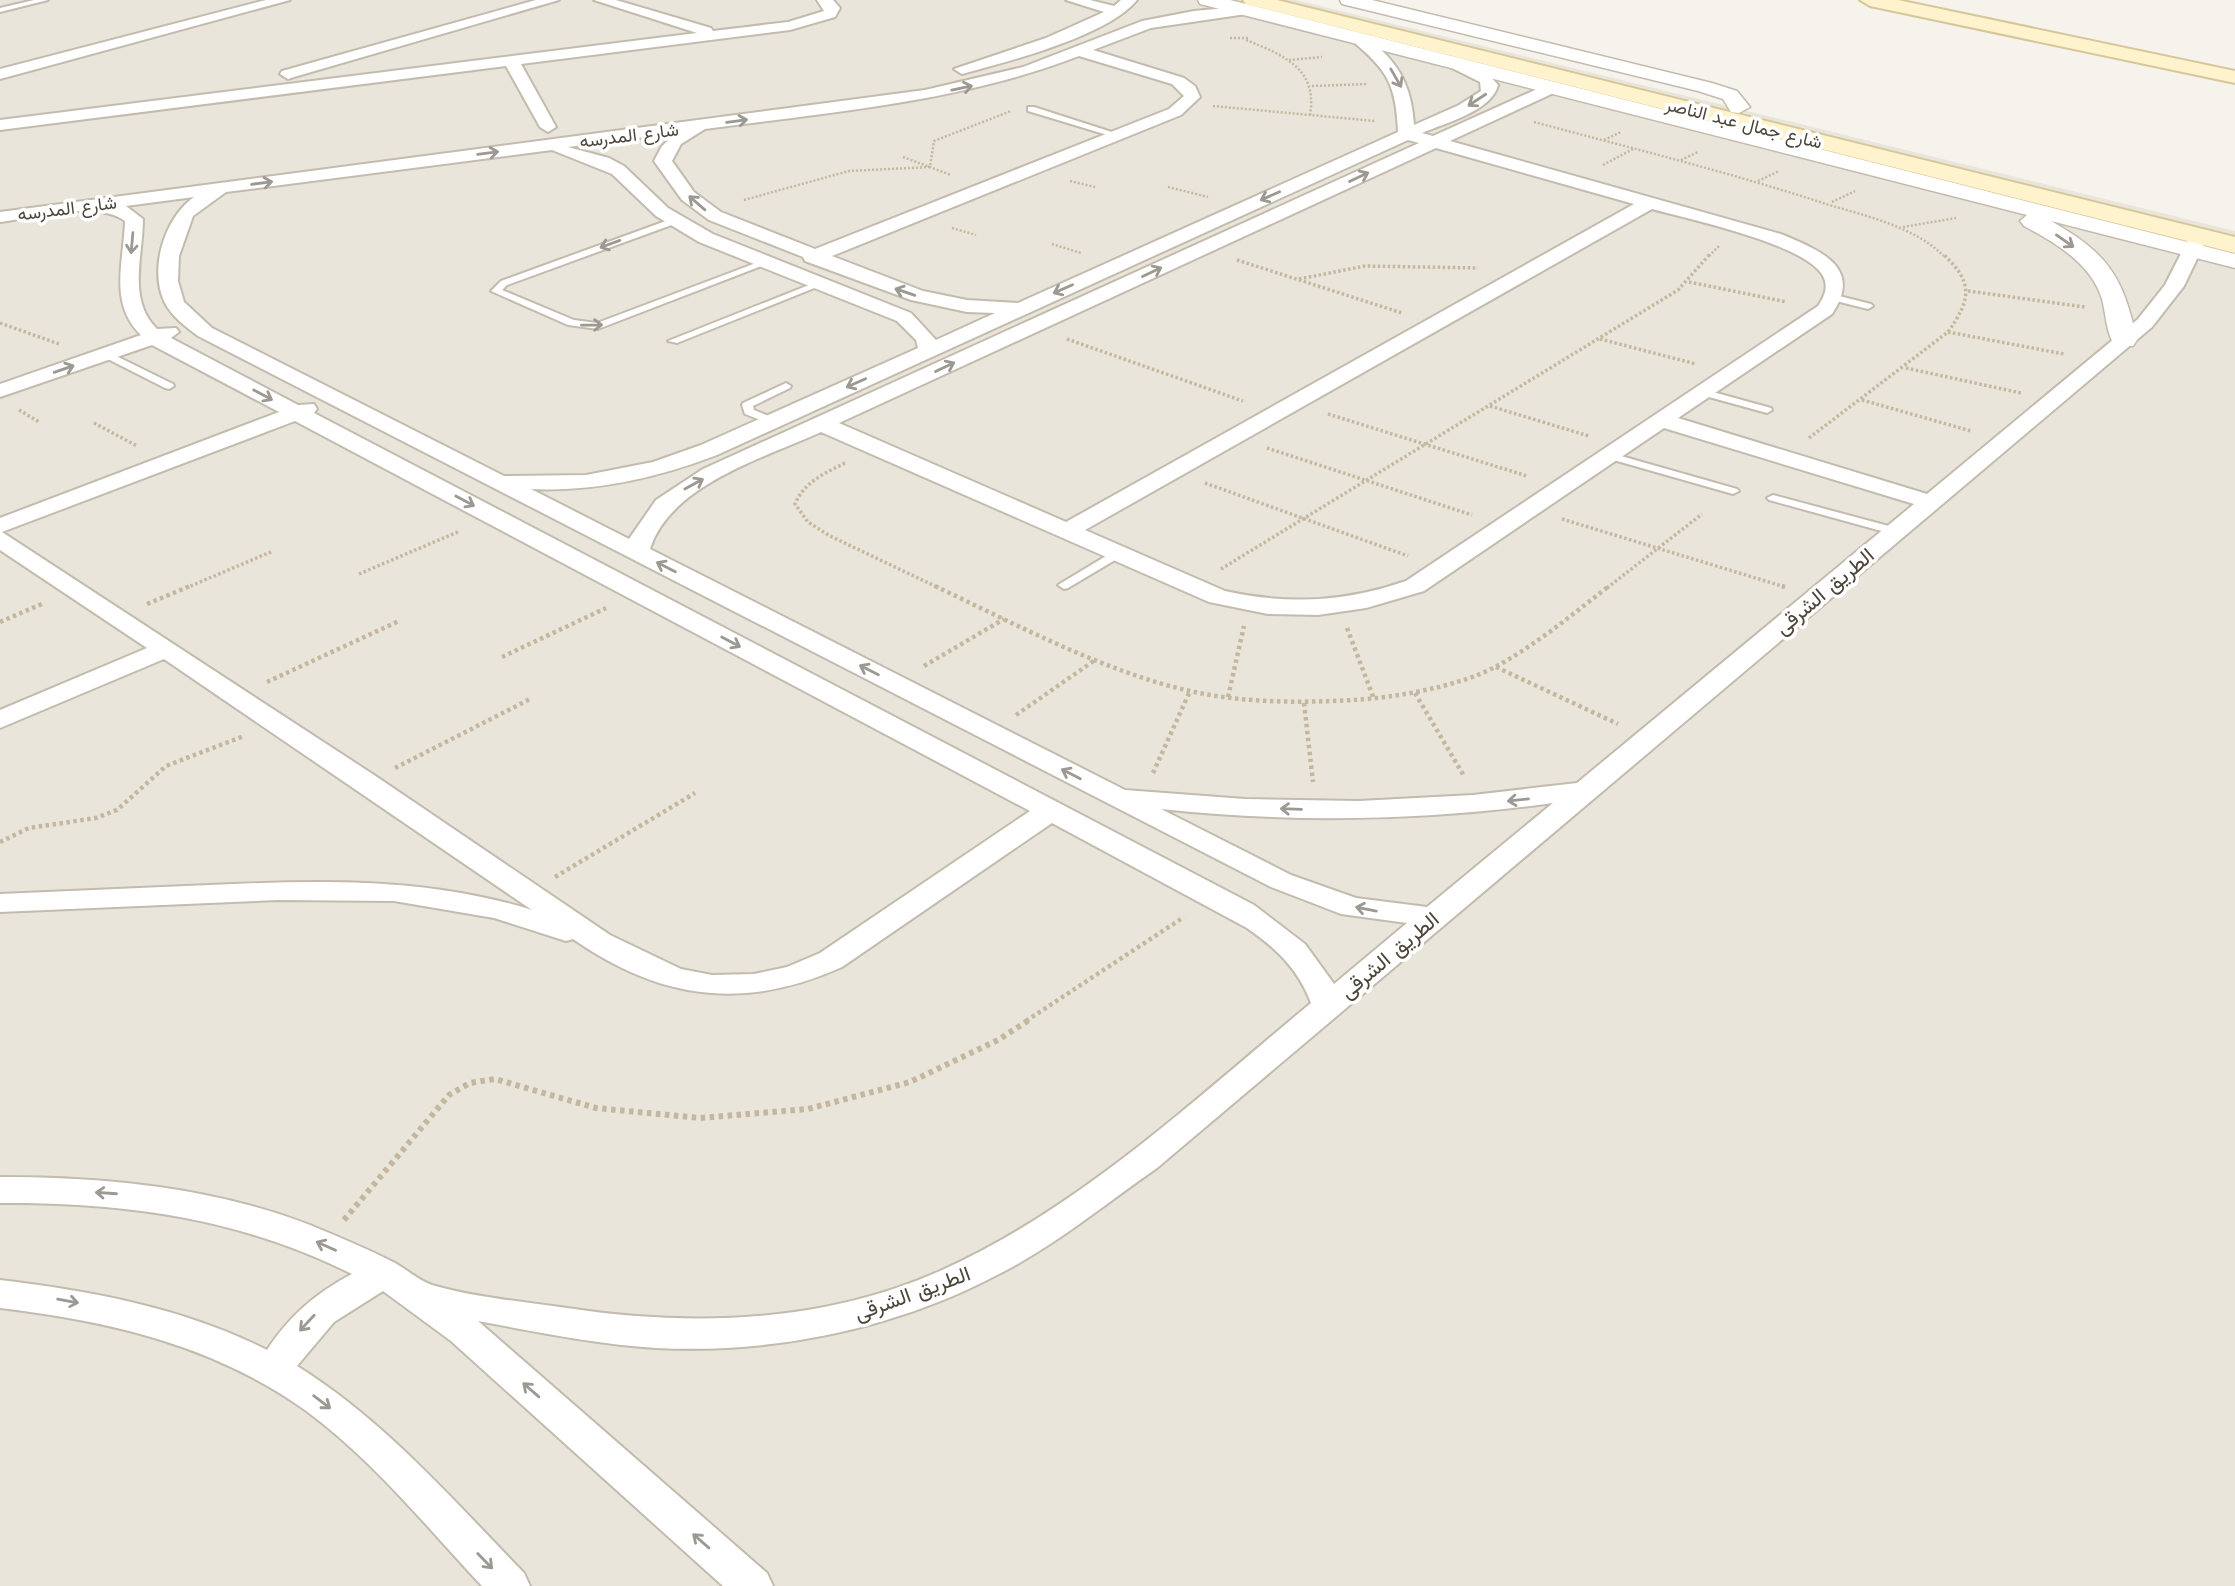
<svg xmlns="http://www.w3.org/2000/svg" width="2235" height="1586" font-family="'Work Sans',Vazirmatn,sans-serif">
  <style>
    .residential { fill: #eae5da }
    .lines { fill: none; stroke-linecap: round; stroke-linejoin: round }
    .service-casing { stroke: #c2bbae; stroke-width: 4 }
    .minor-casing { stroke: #c2bbae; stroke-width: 4 }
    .tertiary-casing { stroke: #c2bbae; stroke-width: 3 }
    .secondary-casing { stroke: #d6c79b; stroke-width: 4 }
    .path-far3 { stroke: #c4b79f; stroke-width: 2.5; stroke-dasharray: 2 2; stroke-linecap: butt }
    .path-far2 { stroke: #c4b79f; stroke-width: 3.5; stroke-dasharray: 2.5 2.5; stroke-linecap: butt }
    .path-far1 { stroke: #c4b79f; stroke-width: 4.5; stroke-dasharray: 3.5 3.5; stroke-linecap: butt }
    .path { stroke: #c4b79f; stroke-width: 6; stroke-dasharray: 4.5 4.5; stroke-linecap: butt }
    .service { fill: #fff; fill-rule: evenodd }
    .minor { fill: #fff; fill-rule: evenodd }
    .tertiary { fill: #fff; fill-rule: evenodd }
    .secondary { fill: #fff3cd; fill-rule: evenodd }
    .oneway { stroke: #9c9892 }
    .labels { text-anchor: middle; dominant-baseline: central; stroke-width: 7; stroke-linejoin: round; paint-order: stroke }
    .far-street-label { font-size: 18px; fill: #4b4439; stroke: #fff }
    .street-label { font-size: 21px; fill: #4b4439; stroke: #fff }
  </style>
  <rect width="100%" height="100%" fill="#f6f3ec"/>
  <!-- residential -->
  <polygon class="residential" points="0,0 1296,0 2235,231 2235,1586 0,1586"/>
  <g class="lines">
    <defs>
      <g id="service">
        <polygon points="34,0 48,0 0,12 0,8"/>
        <polygon points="1028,107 1034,107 1121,135 1114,137 1028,111"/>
        <polygon points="674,218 679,221 677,223 507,285 502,290 574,320 597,323 764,260 772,262 598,329 568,325 491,291 501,281"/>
        <polygon points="819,281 827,283 677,343 668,341"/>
        <polygon points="1835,295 1871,304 1873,306 1868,309 1832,300 1830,298"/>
        <polygon points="106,351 173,384 174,386 169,389 165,388 102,356 101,354"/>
        <polygon points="786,383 791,386 790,388 753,406 754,410 776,419 776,423 768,423 745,414 742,405 743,403"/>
        <polygon points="1702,389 1771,408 1772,410 1767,413 1698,394 1697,392"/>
        <polygon points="1607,452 1737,489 1739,491 1733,494 1603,457 1603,453"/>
        <polygon points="1773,495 1900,529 1902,531 1896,535 1769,500 1767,498"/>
        <polygon points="1116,550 1120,551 1120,557 1068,588 1064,589 1058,585"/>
      </g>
      <g id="minor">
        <polygon points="266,0 290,0 0,79 0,69"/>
        <polygon points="536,0 559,0 294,77 288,79 280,74 282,71"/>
        <polygon points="594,0 616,0 711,28 713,31 788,22 824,11 817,0 833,0 840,8 835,17 790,30 521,64 556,127 548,132 540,127 506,66 0,130 0,120 697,33"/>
        <path d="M1066,0H1090L1114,6L1121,0H1137C1108,36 1007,62 962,74L954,69L1046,38L1104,12Z"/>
        <path d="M1248,6L1253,7V13L1151,28L1093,50L1184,78L1195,86L1200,97L1181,115L832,256L923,291L967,300L1018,303L1398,132C1396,85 1388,70 1351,40V34L1356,32C1365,35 1372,42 1379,48C1403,69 1412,93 1414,125L1459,105L1481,91L1480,82L1446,65V59C1463,55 1488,71 1498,85C1492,111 1445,123 1422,133L1433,136L1546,85H1558V91L1450,141L1781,234C1819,250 1864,267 1832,314L1678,418L1927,494L2138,319L2165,285L2192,232H2206L2208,236L2184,286L2152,327L1157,1168C1105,1204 1056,1245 999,1274C895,1329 774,1354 656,1348C596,1344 537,1332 478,1321L767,1573L773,1586H723L451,1341L383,1291L334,1322L297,1366C385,1421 452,1499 524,1573L530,1586H482C426,1526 372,1459 305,1410C214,1345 109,1321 0,1308V1280C92,1291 184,1308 267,1350C289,1316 316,1293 352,1274C241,1218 123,1202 0,1203V1177C105,1177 211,1187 310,1225C339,1237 368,1249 395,1263C407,1270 420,1281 432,1285C473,1297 524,1302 567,1308C692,1327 823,1323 940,1271C1079,1209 1195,1099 1311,1003C1298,969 1276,948 1247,928L1052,823L842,967C744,1011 661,1000 573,939L566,941L494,918L394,901L278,900L0,912V894C70,891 139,888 209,885C318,880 427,877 532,910L164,659L0,728V710L147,648L0,550V518L279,412L152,345L0,397V384L141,335C108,303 124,261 125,221C97,200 33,218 0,222V212L925,90L1023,67L1142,21L1194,11ZM1079,56L1172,84L1184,96L1169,109L815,249L721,212L694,192L672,161L681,144L705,129C831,112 960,102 1079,56ZM676,133L662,146L654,161L682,200L709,220L803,257L805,261L911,300L967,312L995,313L936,340L911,313L713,234L668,208L624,166L609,158L568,147ZM1408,140L1419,143L703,469L656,500L629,539L531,489C595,492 657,478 717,455ZM1436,148L1634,204L1066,522L839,423ZM552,150L612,174L656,216L699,242L897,321L916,340L918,348L701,445L653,462L586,475L504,476L212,328L184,302L178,281L179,256L193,216L226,192ZM194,197C165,218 149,267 164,301C171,316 185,326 198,336L1271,887L1341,914L1407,923L1334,984L1305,944L1254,905L314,413L317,409L314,404L298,405L171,338L179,332L176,328L157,329C127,300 143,256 143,219L126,206ZM1652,209C1688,219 1806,244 1823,276C1829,287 1824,297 1818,306L1406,581C1346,602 1288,605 1225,591L1085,530ZM295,421L1030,811L820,953L787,967L754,974L712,975L681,969L610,935L377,777L2,532ZM1664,428L1914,504L1577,783L1473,795L1359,801L1245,799L1125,790L650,549C670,485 764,458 821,432L1209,602L1268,614L1318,615L1366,608L1424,591ZM1553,803L1427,907L1356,898L1291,875L1161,809C1291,823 1423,821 1553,803Z"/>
      </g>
      <g id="tertiary">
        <path d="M1198,0H1230L2235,254V268L2051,221C2109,254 2123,277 2137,340L2133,346H2115C2106,333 2106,314 2102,299C2091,263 2054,242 2024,226L2020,221L2027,215L1200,4Z"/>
        <polygon points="1340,0 1372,0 1712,83 1737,91 1750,107 1739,113 1731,112 1723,99 1698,91 1342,4"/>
      </g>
      <g id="secondary">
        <polygon points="1243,0 1277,0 2235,237 2235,253 1246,4"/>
        <polygon points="1860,0 1898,0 2235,71 2235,83 1870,6"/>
      </g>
    </defs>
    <!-- service casing -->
    <use href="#service" class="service-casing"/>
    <!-- minor casing -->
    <use href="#minor" class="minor-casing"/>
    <!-- tertiary casing -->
    <use href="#tertiary" class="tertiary-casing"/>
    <!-- secondary casing -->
    <use href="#secondary" class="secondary-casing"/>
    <!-- path-far3 -->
    <g class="path-far3">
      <polyline points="1230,38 1250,38"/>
      <path d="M1246,40C1283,55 1318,68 1310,115"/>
      <polyline points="1289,60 1322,57"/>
      <polyline points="1312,86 1368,84"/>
      <polyline points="1213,106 1375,121"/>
      <path d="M1534,122C1631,148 1728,172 1823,203C1864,216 1912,225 1944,256"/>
      <polyline points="1604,140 1621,132"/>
      <polyline points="903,157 951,175"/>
      <polyline points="1681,160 1698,152"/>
      <polyline points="1603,165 1633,149"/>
      <polyline points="1070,181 1095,187"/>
      <polyline points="1758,181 1779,171"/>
      <polyline points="1168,187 1208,197"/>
      <polyline points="744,200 849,171 930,167 934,141 1011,111"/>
      <polyline points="1832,202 1855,191"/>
      <polyline points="1903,227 1956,218"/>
      <polyline points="952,228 976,235"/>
      <polyline points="1052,244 1081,253"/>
      <polyline points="1709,256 1719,246"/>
    </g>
    <!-- path-far2 -->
    <g class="path-far2">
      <polyline points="1237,260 1402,313"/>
      <polyline points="1299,279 1365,266 1478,268"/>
      <polyline points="1689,282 1787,302"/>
      <polyline points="1968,291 2085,307"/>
      <polyline points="0,323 59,344"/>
      <polyline points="1948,332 2064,354"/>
      <polyline points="1067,339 1243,401"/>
      <polyline points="1600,339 1696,364"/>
      <polyline points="1906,368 2021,393"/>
      <polyline points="1862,400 1971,431"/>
      <polyline points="1490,406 1589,436"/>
      <polyline points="19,410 39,422"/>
      <polyline points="1328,414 1527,476"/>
      <polyline points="94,423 137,446"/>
      <path d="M1809,438L1948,332C1971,299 1974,283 1943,254"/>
      <polyline points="1267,448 1472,515"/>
      <path d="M845,463C825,473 804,482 795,504L808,522L830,536L939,588"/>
      <polyline points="1205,483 1408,556"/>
      <polyline points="1562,519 1785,587"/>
      <polyline points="1221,569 1678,290 1710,254"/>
      <polyline points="359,574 460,531"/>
      <polyline points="186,588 273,551"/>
      <polyline points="1607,588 1702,514"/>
    </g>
    <!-- path-far1 -->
    <g class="path-far1">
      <path d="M935,586C1013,623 1105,672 1190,691C1243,703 1298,703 1353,700C1394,698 1461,686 1497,666C1537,644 1573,614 1609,586"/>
      <polyline points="1782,586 1785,587"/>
      <polyline points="147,604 190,586"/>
      <polyline points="0,622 44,603"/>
      <polyline points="1347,628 1374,699"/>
      <polyline points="502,657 606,608"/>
      <polyline points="924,666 1004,619"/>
      <polyline points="1496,667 1618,724"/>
      <polyline points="267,682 399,621"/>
      <polyline points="1415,693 1464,776"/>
      <polyline points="1228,697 1244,626"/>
      <polyline points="1304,703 1313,782"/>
      <polyline points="1016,715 1095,660"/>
      <polyline points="395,768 532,698"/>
      <polyline points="1153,773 1190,691"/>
      <polyline points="0,842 29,828 96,818 117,810 166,766 244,736"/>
      <polyline points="555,877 695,793"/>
      <polyline points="1026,1021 1184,917"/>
    </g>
    <!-- path -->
    <polyline class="path" points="344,1220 449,1095 470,1083 495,1079 596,1108 700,1118 808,1109 910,1082 998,1040 1029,1020"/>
    <!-- service -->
    <use href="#service" class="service"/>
    <!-- minor -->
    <use href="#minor" class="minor"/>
    <!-- tertiary -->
    <use href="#tertiary" class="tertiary"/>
    <!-- secondary -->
    <use href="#secondary" class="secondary"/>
  </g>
  <!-- one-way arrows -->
  <defs><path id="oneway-shaft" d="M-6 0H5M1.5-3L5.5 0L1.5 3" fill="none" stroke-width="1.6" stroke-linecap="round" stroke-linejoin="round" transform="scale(1.75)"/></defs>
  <g class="oneway">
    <use href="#oneway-shaft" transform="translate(1396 78) rotate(60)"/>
    <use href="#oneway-shaft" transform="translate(962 88) rotate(-12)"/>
    <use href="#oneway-shaft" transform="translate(1477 100) rotate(147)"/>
    <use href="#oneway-shaft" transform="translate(737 121) rotate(-8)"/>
    <use href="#oneway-shaft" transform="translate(488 153) rotate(-7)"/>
    <use href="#oneway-shaft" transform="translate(1359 177) rotate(-25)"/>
    <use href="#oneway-shaft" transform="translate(262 183) rotate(-7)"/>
    <use href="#oneway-shaft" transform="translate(1270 196) rotate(156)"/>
    <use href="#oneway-shaft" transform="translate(697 203) rotate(-139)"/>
    <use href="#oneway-shaft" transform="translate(2065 241) rotate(35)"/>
    <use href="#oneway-shaft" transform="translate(132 243) rotate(95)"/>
    <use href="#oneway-shaft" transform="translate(610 244) rotate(160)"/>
    <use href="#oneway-shaft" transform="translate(1152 272) rotate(-25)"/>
    <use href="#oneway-shaft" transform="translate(1063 289) rotate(156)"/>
    <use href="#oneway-shaft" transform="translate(905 292) rotate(-161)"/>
    <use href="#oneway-shaft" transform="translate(592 325) rotate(-1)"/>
    <use href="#oneway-shaft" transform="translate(945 367) rotate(-25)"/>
    <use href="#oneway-shaft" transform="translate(64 369) rotate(-19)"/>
    <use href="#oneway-shaft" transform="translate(856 383) rotate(156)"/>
    <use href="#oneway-shaft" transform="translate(263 395) rotate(28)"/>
    <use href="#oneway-shaft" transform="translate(694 484) rotate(-29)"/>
    <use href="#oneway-shaft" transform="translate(465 501) rotate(28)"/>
    <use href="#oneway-shaft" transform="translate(666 567) rotate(-153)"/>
    <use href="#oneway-shaft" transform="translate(731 642) rotate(28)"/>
    <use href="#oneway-shaft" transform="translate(869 670) rotate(-153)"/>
    <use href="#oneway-shaft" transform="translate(1071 774) rotate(-153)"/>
    <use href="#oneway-shaft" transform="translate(1518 800) rotate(174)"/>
    <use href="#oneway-shaft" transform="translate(1291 809) rotate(-178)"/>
    <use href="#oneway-shaft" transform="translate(1366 909) rotate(-169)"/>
    <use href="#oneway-shaft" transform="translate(106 1193) rotate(-176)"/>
    <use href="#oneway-shaft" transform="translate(326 1246) rotate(-156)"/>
    <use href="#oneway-shaft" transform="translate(68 1301) rotate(10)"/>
    <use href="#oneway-shaft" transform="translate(307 1323) rotate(133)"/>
    <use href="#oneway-shaft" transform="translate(531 1390) rotate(-139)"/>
    <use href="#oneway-shaft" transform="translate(322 1402) rotate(37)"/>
    <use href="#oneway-shaft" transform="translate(701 1541) rotate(-139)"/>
    <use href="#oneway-shaft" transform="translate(485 1561) rotate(46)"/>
  </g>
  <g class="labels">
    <!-- far-street labels -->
    <g class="far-street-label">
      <text transform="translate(1744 123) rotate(14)">شارع جمال عبد الناصر</text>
      <text transform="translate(629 135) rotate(-7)">شارع المدرسه</text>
      <text transform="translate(67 208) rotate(-7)">شارع المدرسه</text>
    </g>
    <!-- street labels -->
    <g class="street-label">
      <text transform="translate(1824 591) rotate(-40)">الطريق الشرقى</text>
      <text transform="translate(1389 955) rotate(-40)">الطريق الشرقى</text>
      <text transform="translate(912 1293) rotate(-20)">الطريق الشرقى</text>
    </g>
  </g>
</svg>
